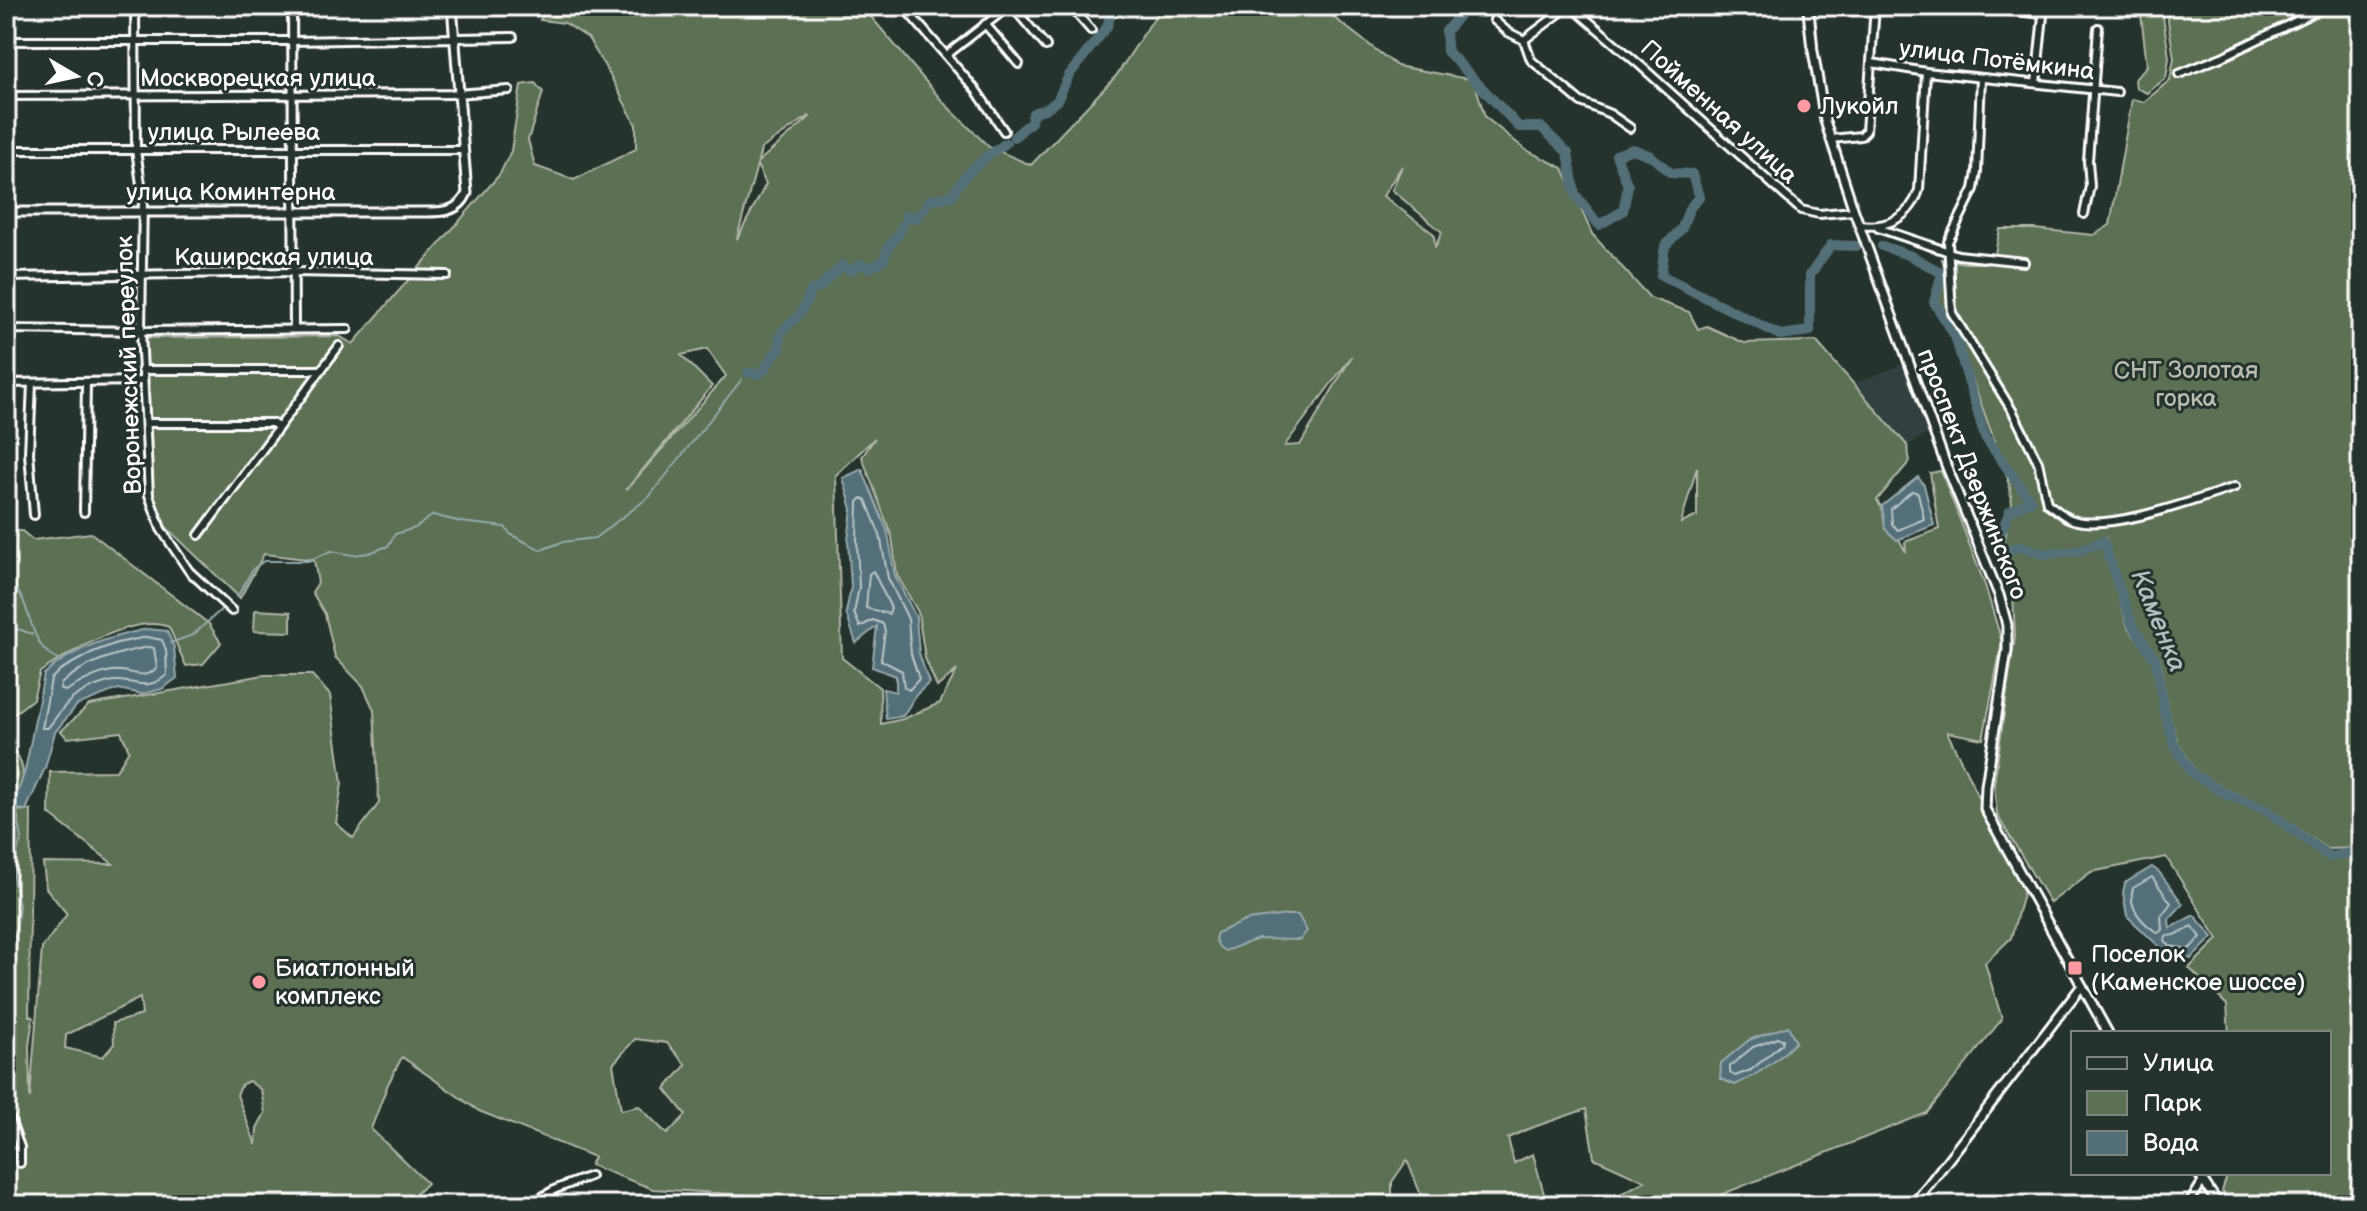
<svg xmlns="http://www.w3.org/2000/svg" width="2367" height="1211" font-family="'Balsamiq Sans',sans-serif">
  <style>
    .built { fill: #334040 }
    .green { fill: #5d6f52; stroke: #aeb7a8; stroke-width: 2; fill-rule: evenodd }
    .water { fill: #526f78; stroke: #97a9ae; stroke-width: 2 }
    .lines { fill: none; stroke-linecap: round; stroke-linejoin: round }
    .shore { stroke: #bac5c9; stroke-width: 2 }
    .stream { stroke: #97a9ae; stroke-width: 2 }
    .river { stroke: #526f78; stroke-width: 10 }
    .minor-casing { stroke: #fff; stroke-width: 12 }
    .tertiary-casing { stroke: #fff; stroke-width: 13 }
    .secondary-casing { stroke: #fff; stroke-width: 14 }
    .minor { stroke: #26332d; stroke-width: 6 }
    .tertiary { stroke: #26332d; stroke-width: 7 }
    .secondary { stroke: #26332d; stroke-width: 8 }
    .poi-dot { fill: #ff9aa2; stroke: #26332d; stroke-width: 3 }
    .labels { text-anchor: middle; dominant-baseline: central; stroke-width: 6; stroke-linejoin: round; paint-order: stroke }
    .street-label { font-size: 24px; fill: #fff; stroke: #26332d }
    .poi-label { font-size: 24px; fill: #fff; stroke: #26332d; text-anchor: start }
    .park-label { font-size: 24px; fill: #b6beb1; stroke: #26332d }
    .water-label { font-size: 26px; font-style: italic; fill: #b1bec2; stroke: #26332d }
  </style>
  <rect width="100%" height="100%" fill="#26332d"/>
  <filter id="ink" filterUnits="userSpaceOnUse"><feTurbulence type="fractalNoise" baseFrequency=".0125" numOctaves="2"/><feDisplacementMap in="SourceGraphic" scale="16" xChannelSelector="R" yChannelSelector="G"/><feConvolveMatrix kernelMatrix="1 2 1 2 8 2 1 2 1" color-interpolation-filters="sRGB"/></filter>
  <g filter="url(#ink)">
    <!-- built -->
    <polygon class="built" points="1903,364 1928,434 1907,445 1854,384"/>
    <!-- green -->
    <g class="green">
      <path d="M549,6H862L943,102L989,147L1031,165L1116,76L1162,6H1319L1397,66L1474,80L1485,117L1526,150L1563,168L1592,234L1650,298L1689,312L1698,329L1707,326L1744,343L1816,341L1907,445L1910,461L1877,500L1906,552L1905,542L1939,529L1930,473L1941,471L1985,585L2002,642L1983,739L1947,732L2024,890L2011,938L1985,963L2002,1019L1927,1113L1695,1205H1610L1609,1200L1645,1181L1594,1158L1586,1109L1528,1129L1508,1138L1514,1163L1533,1154L1547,1205H1425L1407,1160L1392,1182V1205H795L763,1196L653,1189L590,1165L594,1157L479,1111L402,1057L388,1084L371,1129L427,1183L405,1205H6V739C30,767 25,779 12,811L31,810L29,1016L33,1017L29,1046L30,1098L42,948L67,914L46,888L43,863L113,864L49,814L50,772L116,771L129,750L121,732L67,738L61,731L89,705L264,675H312L330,695L342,783L336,823L353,838L379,803L374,710L363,686L335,657L325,614L312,592L318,583L314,560L264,554L240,598L166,527L151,496L146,338L339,336L353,344L500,174L511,151L521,85L535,83L543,92L528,140L535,166L574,180L636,149V125L611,77L588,38L565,23L540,20ZM809,116L810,117L758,162L761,149ZM757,165L766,184L737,239V238ZM1402,166L1392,190L1442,232L1435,248L1434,234L1383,196ZM707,349L726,376L626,490L712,386L681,355ZM1352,356L1300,445L1285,446V445ZM875,438L862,457L892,537L897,575L918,612L925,658L937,687L957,670L940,703L903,719L881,724L880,688L842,658L836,475ZM1697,467V516L1682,523H1681ZM140,998L142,1015L113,1023L114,1044L103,1057L65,1048L66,1035ZM635,1039L667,1043L686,1065L665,1089L686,1115L667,1134L639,1106L621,1110L613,1064ZM249,1081L261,1090L265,1113L257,1128L256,1145L237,1095L242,1084Z"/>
      <polygon points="2140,6 2165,6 2162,10 2169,57 2166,78 2147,93 2136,88 2135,79 2147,66"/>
      <path d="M2171,6H2361V848L2327,849L2269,808L2225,789L2195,770L2179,744L2168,711L2160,660L2135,623L2106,538C2087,545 2062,555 2041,551C2020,546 2029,541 2003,548L2012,504L2009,482L1970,373L1933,301L1945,269L1942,259L1965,263H1993L2000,229H2034L2094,235L2110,225L2132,99L2144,102L2170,80L2174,58L2166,9Z"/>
      <path d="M6,531H22L33,540L91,533L209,624L221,643L203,664L186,666L169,627C134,613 69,653 40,672L33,699L6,720Z"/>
      <polygon points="2102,545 2128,627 2154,662 2162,713 2173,749 2191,775 2224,796 2266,813 2329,859 2350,858 2361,854 2361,1063 2353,1078 2351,1099 2357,1112 2355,1162 2347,1205 2232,1205 2222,1191 2228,1173 2329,1173 2329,1033 2229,1033 2227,1005 2189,968 2218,939 2166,857 2091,872 2050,903 1997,815 1994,784 2015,636 2013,594 2001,556 2022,549 2042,556 2079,553"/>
      <polygon points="255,610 291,612 291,632 254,631"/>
    </g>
    <!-- water -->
    <g class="water">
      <polygon points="862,469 888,533 895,576 916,617 919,653 929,683 916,695 903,716 886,719 883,689 896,692 896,676 872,667 877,626 856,643 846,613 851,587 848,540 852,509 843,478"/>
      <polygon points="1918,477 1924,485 1934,525 1897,540 1885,529 1882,506"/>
      <path d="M147,629L167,631L174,647L177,678L162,689L142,694L118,689L77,705L55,732L45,768L26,810L12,809L25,771L44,674C73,648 109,637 147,629Z"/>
      <polygon points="2152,867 2159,872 2183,904 2169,919 2170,928 2194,915 2213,937 2191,959 2166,953 2127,916 2123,893 2125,883"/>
      <polygon points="1287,915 1298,915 1307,931 1300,940 1258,939 1225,951 1219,947 1215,939 1217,933 1247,920"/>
      <path d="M1788,1026L1796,1042C1778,1060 1759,1075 1735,1085L1720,1079L1721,1063L1749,1040Z"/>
    </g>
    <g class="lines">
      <!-- shore -->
      <g class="shore">
        <polygon points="1912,491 1918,493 1924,519 1898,530 1892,524 1891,509"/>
        <polygon points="862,498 866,500 880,535 888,578 908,619 911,654 919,679 909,690 904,687 902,671 881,660 885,631 883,624 873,620 860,627 854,613 859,587 857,540 858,502"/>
        <polygon points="873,571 891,608 889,614 866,608 869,574"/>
        <path d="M147,637L162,640L166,650L167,675C147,691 140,682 119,681C106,680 82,691 72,699C63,706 55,719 48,728H42L51,679L60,670L93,652L117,643Z"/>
        <path d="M148,647L154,648L157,668C146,680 135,672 121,671C103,669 80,683 65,691L60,689L61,684C84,662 118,653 148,647Z"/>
        <path d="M2152,877L2171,903L2161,916L2162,930L2158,933C2142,923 2127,907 2133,888Z"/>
        <polygon points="2192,926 2201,937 2189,949 2170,946 2165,941 2166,936 2175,935"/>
        <polygon points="1778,1038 1783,1039 1782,1044 1751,1070 1735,1076 1730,1073 1730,1066 1753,1047"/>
      </g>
      <!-- stream -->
      <g class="stream">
        <path d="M6,578C12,584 18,591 22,598C33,621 33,651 61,660"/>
        <polyline points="237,597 253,569 264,561 308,561 331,551 353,555 369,553 388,546 395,534 415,528 433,515 461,522 505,527 510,534 541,550 562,542 595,538 649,497 742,379"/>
        <polyline points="6,640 18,629 32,634"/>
        <polyline points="170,643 193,635 223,608"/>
        <polyline points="6,1010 19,906 13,876 15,857 22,838 16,808"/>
      </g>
      <!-- river -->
      <g class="river">
        <polyline points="1467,6 1446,31 1447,51 1519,127 1541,127 1568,153 1575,194 1599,225 1623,211 1628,186 1616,155 1633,149 1651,156 1671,173 1692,174 1699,197 1689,209 1682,228 1665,246 1661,275 1780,335 1810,331 1810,275 1831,245 1856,246"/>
        <polyline points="1014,137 1031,122 1033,113 1047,108 1057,101 1069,75 1107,27 1113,6"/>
        <polyline points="1882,246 1911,256 1942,273 1934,302 1955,336 1985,437 2031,501 2010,511 1999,537 2000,552 2022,546 2042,554 2078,551 2103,541 2132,624 2156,661 2164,711 2175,746 2192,773 2224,793 2266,810 2330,857 2361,851"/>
        <path d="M748,373L760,374C770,366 769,355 780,349C777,328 787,329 799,315C805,308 807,298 812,290L820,287L842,265L851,271L860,264L870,268L884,260C885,244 905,233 906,215L917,218L930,200L952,196C962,174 986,157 1006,143"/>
      </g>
      <defs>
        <g id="minor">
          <polyline points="135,6 136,150 143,198 141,331 149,495 161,529 189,571 232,611"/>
          <polyline points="292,6 294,329"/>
          <polyline points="903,6 976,90 1004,131"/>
          <polyline points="1012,6 1046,46"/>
          <polyline points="1070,6 1091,30"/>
          <polyline points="1571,6 1641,66 1801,210 1819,214 1854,211"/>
          <polyline points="1969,6 2043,14"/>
          <polyline points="1494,20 1508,32 1524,40 1531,60 1581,102 1610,114 1630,128"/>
          <polyline points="985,24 1019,64"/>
          <polyline points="1524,40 1569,6"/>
          <polyline points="6,41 292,41 513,37"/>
          <polyline points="948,54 1009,6"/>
          <polyline points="1872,63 1926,72 2117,92"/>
          <polyline points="2179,74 2224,56 2327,6"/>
          <path d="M1981,78L1977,172L1974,189L1948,242L1952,313L2013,412L2038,462L2047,503C2054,508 2061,514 2068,518C2102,535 2198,499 2235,487"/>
          <polyline points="2036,83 2044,6"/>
          <polyline points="6,96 457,94 509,90"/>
          <polyline points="1831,139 1861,136 1866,131 1875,6"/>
          <polyline points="6,150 462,150"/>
          <polyline points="2084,214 2090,186 2088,161 2098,28"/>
          <path d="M1859,225C1886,229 1910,218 1919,190L1926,72"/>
          <polyline points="1878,228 1958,255 2024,262"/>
          <polyline points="6,277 295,272 447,275"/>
          <polyline points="6,329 141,331 348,329"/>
          <polyline points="142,370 321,370"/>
          <polyline points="6,383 143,381"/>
          <polyline points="32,383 29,453 34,515"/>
          <polyline points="146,423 272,423 278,427"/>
          <polyline points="84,512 86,383"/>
          <polyline points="199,535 339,346"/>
          <polyline points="6,1109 20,1147 20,1163"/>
          <polyline points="528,1205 556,1189 590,1176"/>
          <polyline points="2188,1205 2203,1181"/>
        </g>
        <g id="tertiary">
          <polyline points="1812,45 1825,121 1854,211 1946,465 1999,595 2007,625 2007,650 1986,786 1985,809 2108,1033"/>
          <path d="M6,212H415C436,212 458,215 467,193L452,6"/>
          <polyline points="2198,1173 2219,1205"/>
          <polyline points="1913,1205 2081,987"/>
        </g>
        <polyline id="secondary" points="1808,6 1812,45"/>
      </defs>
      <!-- minor casing -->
      <use href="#minor" class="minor-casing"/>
      <!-- tertiary casing -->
      <use href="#tertiary" class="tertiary-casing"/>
      <!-- secondary casing -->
      <use href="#secondary" class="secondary-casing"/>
      <!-- minor -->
      <use href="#minor" class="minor"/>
      <!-- tertiary -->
      <use href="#tertiary" class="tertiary"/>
      <!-- secondary -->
      <use href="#secondary" class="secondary"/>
    </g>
  </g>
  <!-- markers -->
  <g class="poi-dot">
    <circle cx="1804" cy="106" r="8"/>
    <rect x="2067" y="960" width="16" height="16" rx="4"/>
    <circle cx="259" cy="982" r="8"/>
  </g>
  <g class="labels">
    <!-- street labels -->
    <g class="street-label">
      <text transform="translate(1997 60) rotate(7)">улица Потёмкина</text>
      <text x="258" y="78">Москворецкая улица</text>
      <text transform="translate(1719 112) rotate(42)">Пойменная улица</text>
      <text x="234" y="132">улица Рылеева</text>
      <text x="231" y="192">улица Коминтерна</text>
      <text x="274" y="257">Каширская улица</text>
      <text transform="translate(129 365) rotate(-92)">Воронежский переулок</text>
      <text transform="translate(1972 474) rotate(69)">проспект Дзержинского</text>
    </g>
    <!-- poi labels -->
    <g class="poi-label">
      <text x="1820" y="106">Лукойл</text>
      <text x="2091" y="954">Поселок<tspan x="2091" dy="28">(Каменское шоссе)</tspan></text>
      <text x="275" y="968">Биатлонный<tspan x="275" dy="28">комплекс</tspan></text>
    </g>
    <!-- park labels -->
    <g class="park-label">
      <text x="2186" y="370">СНТ Золотая<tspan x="2186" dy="28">горка</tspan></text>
    </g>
    <!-- water labels -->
    <g class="water-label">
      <text transform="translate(2158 621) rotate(68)">Каменка</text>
    </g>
  </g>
  <!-- margin -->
  <rect width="2367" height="1211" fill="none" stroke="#26332d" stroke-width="32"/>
  <rect x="16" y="16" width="2335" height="1179" fill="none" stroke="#fff" stroke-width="3" filter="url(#ink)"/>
  <!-- legend -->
  <rect x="2071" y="1031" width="260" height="144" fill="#26332d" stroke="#7d8581" stroke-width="2"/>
  <rect x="2087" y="1057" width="40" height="12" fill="#26332d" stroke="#7d8581" stroke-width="2"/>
  <text x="2143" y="1071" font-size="24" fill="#ffffff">Улица</text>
  <rect x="2087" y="1091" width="40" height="24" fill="#5d6f52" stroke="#7d8581" stroke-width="2"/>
  <text x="2143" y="1111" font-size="24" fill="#ffffff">Парк</text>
  <rect x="2087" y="1131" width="40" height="24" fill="#526f78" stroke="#7d8581" stroke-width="2"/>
  <text x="2143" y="1151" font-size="24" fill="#ffffff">Вода</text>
  <!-- north arrow -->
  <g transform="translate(76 76) rotate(99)" stroke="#26332d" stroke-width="6" paint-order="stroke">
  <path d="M0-6L14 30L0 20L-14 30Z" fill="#ffffff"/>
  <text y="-12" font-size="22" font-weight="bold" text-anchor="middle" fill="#ffffff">С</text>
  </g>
</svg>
